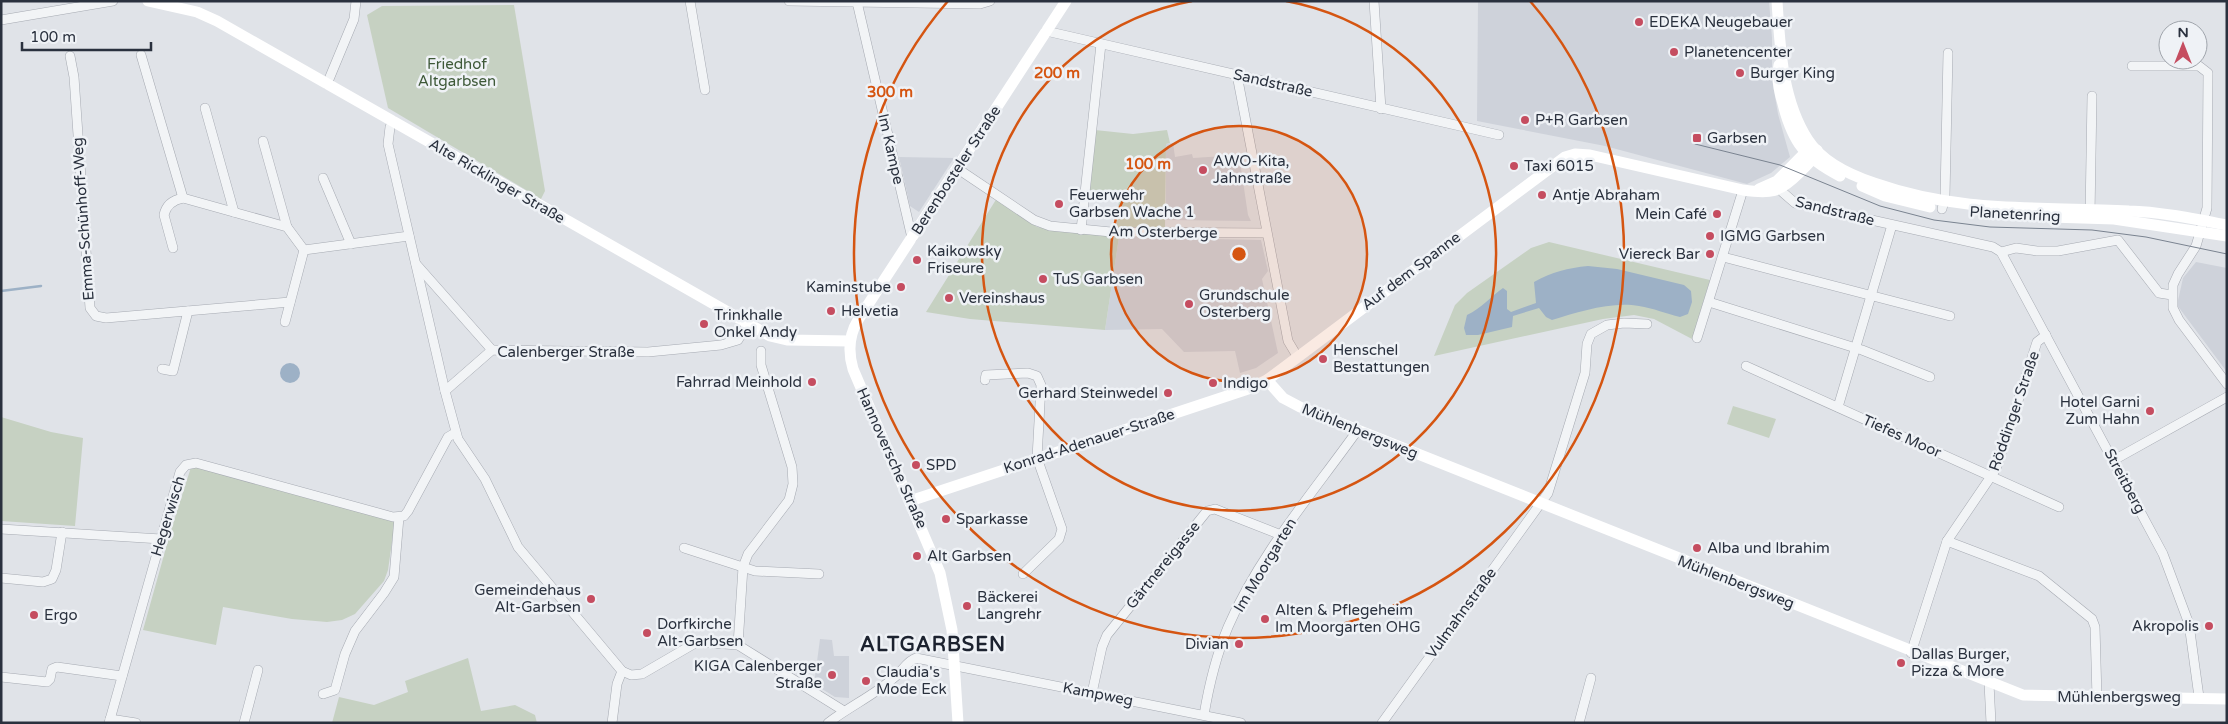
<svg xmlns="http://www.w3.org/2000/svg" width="2228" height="724" font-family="'Varela Round',sans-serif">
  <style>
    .built { fill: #ced2da }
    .green { fill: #c6d1c2 }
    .water { fill: #9db1c6 }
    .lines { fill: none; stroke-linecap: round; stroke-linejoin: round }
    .stream { stroke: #9db1c6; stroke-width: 2.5 }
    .street-casing { stroke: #a6aab2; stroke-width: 10 }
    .street { stroke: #f2f4f6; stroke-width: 9 }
    .secondary { stroke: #fff; stroke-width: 11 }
    .tram { stroke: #7a8390; stroke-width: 1 }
    .ring { fill: none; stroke: #d55511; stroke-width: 2.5 }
    .poi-dot { fill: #c54d60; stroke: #eff2f6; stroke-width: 2 }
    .labels { text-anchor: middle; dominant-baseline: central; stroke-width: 5; stroke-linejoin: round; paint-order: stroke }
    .poi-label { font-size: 15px; fill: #2a313e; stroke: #eff2f6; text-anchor: start }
    .park-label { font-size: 15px; fill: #3e5938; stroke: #eff2f6 }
    .street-label { font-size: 15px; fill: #2a313e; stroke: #eff2f6 }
    .district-label { font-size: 20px; font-weight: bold; letter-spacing: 1px; fill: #1c222f; stroke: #eff2f6 }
    .centre { fill: #d55511; stroke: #eff2f6; stroke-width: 2.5 }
    .ring-label { font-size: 15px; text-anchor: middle; font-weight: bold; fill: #d55511; stroke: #eff2f6; stroke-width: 5; stroke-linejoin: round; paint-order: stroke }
  </style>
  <rect width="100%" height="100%" fill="#e0e3e8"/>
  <!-- built -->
  <g class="built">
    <polygon points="1478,1 1769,1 1772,38 1772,79 1778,114 1790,157 1771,173 1747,184 1605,146 1477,121"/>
    <polygon points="1173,143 1175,157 1192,154 1193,158 1239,155 1248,215 1251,221 1166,220 1166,144"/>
    <polygon points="899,157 954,158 919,212 910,206"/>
    <polygon points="1119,237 1261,240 1268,271 1262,279 1278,353 1256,368 1240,373 1235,351 1184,352 1162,329 1105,330"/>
    <polygon points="2196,262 2227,268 2227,372 2177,305 2183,278"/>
    <polygon points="820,639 832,640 834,656 849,656 849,698 835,697 814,684"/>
  </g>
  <!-- green -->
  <g class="green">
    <polygon points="514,5 545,191 541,199 388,108 367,15 382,6"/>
    <polygon points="1095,130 1133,134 1167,130 1170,143 1166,144 1165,228 1116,227 1120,191 1088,190"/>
    <polygon points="997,198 1037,227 1119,237 1105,330 970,319 926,312"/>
    <polygon points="1549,242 1710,280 1692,339 1654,319 1634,315 1603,319 1434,356 1455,305 1467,293 1531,248"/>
    <polygon points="1733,406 1776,419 1769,438 1727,424"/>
    <polygon points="1,417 51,432 83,438 75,526 1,521"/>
    <polygon points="193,461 395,521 388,570 384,581 355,614 342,620 327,622 292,619 223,607 216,645 143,630 171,530"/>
    <polygon points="468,658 481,711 515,705 535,715 537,723 332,723 339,697 374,705 408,692 405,681"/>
  </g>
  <!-- water -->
  <g class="water">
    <path d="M1588,266L1617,269L1684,285L1691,291L1692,302L1688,314L1680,317C1667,314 1653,308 1639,306C1612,301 1578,312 1552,320L1546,317L1539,308L1513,316L1512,327L1478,335H1466L1464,328L1467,315C1482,308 1490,297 1503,288L1507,291V309L1511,312L1536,303L1534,282C1552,272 1568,268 1588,266Z"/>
    <circle cx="290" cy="373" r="10"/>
  </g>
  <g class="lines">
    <!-- stream -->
    <polyline class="stream" points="1,291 41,286"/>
    <defs>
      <g id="street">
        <polyline points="690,1 705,90"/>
        <polyline points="789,1 980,4 990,1"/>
        <polyline points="1374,1 1381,109"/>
        <polyline points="857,2 912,238"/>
        <polyline points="1,20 113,1"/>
        <polyline points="1046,31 1499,135"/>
        <polyline points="141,55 183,198"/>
        <polyline points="70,56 74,77 90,308 96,316 106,318 290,302"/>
        <polyline points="2132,66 2199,66 2208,73 2207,208 2196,246 2178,274 2173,285 2173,308 2179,320 2227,384"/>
        <polyline points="1237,75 1288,341 1297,356"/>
        <polyline points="327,84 354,19 356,1"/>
        <polyline points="205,108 234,212"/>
        <polyline points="393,121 390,127 388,144 445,391"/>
        <polyline points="263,141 287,227"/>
        <polyline points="958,169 1034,220 1050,226 1111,232 1266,233"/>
        <polyline points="323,178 351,244"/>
        <polyline points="1780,190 1795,203 1993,247 2001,252 2016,248 2037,251 2058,251 2118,240 2159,293 2172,295"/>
        <polyline points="1942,209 1945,196 1948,53"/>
        <polyline points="2090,215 2092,96"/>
        <polyline points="1081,230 1101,44"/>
        <path d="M173,248L164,215C166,205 173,200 183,198L287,227L304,250"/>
        <polyline points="2001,252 2163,554 2189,624 2199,697"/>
        <polyline points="1723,257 1950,316"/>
        <polyline points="416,264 492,350"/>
        <polyline points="1709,302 1862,350 1930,377"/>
        <polyline points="285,322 304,250 409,236"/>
        <polyline points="748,323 738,340 721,345 648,352 492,350 445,391 458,439 485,479 518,547 622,671 631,675 642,674 697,642 738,645 844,711"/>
        <polyline points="1697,338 1743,190"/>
        <polyline points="1746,366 2059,507"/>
        <polyline points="162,369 173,371 188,311"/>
        <polyline points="985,380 986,375 1028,373 1037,376 1041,385 1037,458 1062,529 1059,539 1023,574"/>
        <polyline points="1838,407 1892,225"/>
        <polyline points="2114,460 2227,397"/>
        <polyline points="1,529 161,539"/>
        <polyline points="1947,541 2039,576 2092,619 2095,627 2097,698"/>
        <polyline points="684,548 755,571 819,574"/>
        <polyline points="1,578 43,582 52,579 56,570 62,532"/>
        <polyline points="738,645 743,567 748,554 789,500 793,484 792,467 761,365 761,351"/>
        <polyline points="1911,653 1947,541 1996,469 2037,342 2046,335"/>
        <polyline points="1,677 47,682 50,679 52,669 57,667 122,676"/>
        <polyline points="1989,683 1991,723"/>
        <polyline points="1092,693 1102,647 1107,635 1207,511 1215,509 1281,535"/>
        <polyline points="323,694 335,690 345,654 355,631 384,593 394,577 399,517"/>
        <path d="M1204,715C1209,685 1216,656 1228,627C1259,555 1312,494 1357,431"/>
        <polyline points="110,719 136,723"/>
        <polyline points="109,723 180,472 186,465 196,463 393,517 404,516 408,511 448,437 455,433"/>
        <polyline points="244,723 258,670"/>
        <polyline points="612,723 617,684 622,671"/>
        <path d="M828,723C850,706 875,695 896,676C903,670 907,661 916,658L1241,723"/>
        <polyline points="1382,723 1548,493 1585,373 1587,344 1591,334 1607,325 1624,323 1647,324"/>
        <polyline points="1579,723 1591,678"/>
      </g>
    </defs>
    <!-- street casing -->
    <use href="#street" class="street-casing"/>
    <!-- street -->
    <use href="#street" class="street"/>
    <!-- secondary -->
    <g class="secondary">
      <polyline points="148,1 197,12 217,21 770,336 787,340 850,341"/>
      <path d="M1777,1C1780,48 1782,100 1808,140C1823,163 1850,175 1874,183C1962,214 2039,206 2129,211C2162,212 2195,219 2227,225"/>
      <path d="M1779,65C1776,78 1779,91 1783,104C1793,143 1805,158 1840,176"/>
      <polyline points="1862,186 1885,196 1930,207"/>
      <polyline points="1759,189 1777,181 1805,153 1812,152"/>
      <polyline points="2050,217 2114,219 2227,236"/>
      <polyline points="1267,380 1283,398 1300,407 2023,695 2227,699"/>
      <path d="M910,501L1248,389L1267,380L1565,157L1575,154L1590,155L1743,190C1771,194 1779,193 1800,172C1807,165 1813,160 1817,150"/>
      <path d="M958,723L952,630L940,573L853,369C848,352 849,335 858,320L1066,1"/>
    </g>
    <!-- tram -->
    <polyline class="tram" points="1695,144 1780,165 1880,206 1934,220 1990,227 2092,230 2146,237 2227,254"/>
  </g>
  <!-- distance rings -->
  <circle cx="1239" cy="254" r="128" fill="#d55511" fill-opacity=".12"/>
  <g class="ring">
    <circle cx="1239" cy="254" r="128"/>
    <path d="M1286 1A257 257 0 1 1 1192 1"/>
    <path d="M1530 1A385 385 0 1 1 948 1"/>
  </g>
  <!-- markers -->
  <g class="poi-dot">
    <circle cx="1639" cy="22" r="5"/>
    <circle cx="1674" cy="52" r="5"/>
    <circle cx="1740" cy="73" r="5"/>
    <circle cx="1525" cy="120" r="5"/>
    <rect x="1692" y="133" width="10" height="10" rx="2.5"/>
    <circle cx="1514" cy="166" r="5"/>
    <circle cx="1203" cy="170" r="5"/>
    <circle cx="1542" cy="195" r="5"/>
    <circle cx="1059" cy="204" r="5"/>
    <circle cx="1717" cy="214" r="5"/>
    <circle cx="1710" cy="236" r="5"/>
    <circle cx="1710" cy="254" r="5"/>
    <circle cx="917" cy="260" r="5"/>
    <circle cx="1043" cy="279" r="5"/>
    <circle cx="901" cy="287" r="5"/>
    <circle cx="949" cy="298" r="5"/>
    <circle cx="1189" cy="304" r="5"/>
    <circle cx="831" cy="311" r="5"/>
    <circle cx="704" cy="324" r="5"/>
    <circle cx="1323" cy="359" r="5"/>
    <circle cx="812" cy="382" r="5"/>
    <circle cx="1213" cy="383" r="5"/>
    <circle cx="1168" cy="393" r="5"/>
    <circle cx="2150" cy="411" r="5"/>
    <circle cx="916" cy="465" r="5"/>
    <circle cx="946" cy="519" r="5"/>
    <circle cx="1697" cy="548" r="5"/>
    <circle cx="917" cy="556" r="5"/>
    <circle cx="591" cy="599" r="5"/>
    <circle cx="967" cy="606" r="5"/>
    <circle cx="34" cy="615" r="5"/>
    <circle cx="1265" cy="619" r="5"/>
    <circle cx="2209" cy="626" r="5"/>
    <circle cx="647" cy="633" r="5"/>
    <circle cx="1239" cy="644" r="5"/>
    <circle cx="1901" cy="663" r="5"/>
    <circle cx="832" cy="675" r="5"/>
    <circle cx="866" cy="681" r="5"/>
  </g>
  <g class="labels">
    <!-- poi labels -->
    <g class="poi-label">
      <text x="1649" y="22">EDEKA Neugebauer</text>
      <text x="1684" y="52">Planetencenter</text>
      <text x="1750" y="73">Burger King</text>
      <text x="1535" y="120">P+R Garbsen</text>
      <text x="1707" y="138">Garbsen</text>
      <text x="1213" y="161">AWO-Kita,<tspan x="1213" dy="17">Jahnstraße</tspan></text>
      <text x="1524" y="166">Taxi 6015</text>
      <text x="1069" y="195">Feuerwehr<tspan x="1069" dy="17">Garbsen Wache 1</tspan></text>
      <text x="1552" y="195">Antje Abraham</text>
      <text x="1707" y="214" text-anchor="end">Mein Café</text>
      <text x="1720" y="236">IGMG Garbsen</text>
      <text x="927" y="251">Kaikowsky<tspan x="927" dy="17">Friseure</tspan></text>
      <text x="1700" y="254" text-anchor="end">Viereck Bar</text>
      <text x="1053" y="279">TuS Garbsen</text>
      <text x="891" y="287" text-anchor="end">Kaminstube</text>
      <text x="1199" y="295">Grundschule<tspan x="1199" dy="17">Osterberg</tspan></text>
      <text x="959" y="298">Vereinshaus</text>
      <text x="841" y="311">Helvetia</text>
      <text x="714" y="315">Trinkhalle<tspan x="714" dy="17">Onkel Andy</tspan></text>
      <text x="1333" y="350">Henschel<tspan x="1333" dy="17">Bestattungen</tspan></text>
      <text x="802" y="382" text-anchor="end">Fahrrad Meinhold</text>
      <text x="1223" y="383">Indigo</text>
      <text x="1158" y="393" text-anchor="end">Gerhard Steinwedel</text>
      <text x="2140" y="402" text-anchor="end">Hotel Garni<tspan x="2140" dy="17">Zum Hahn</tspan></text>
      <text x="926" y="465">SPD</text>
      <text x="956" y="519">Sparkasse</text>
      <text x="1707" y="548">Alba und Ibrahim</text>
      <text x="927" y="556">Alt Garbsen</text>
      <text x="581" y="590" text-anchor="end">Gemeindehaus<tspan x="581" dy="17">Alt-Garbsen</tspan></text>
      <text x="977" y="597">Bäckerei<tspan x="977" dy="17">Langrehr</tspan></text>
      <text x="1275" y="610">Alten &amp; Pflegeheim<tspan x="1275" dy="17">Im Moorgarten OHG</tspan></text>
      <text x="44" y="615">Ergo</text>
      <text x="657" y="624">Dorfkirche<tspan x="657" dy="17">Alt-Garbsen</tspan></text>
      <text x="2199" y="626" text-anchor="end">Akropolis</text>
      <text x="1229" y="644" text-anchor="end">Divian</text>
      <text x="1911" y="654">Dallas Burger,<tspan x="1911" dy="17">Pizza &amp; More</tspan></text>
      <text x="822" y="666" text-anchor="end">KIGA Calenberger<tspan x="822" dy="17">Straße</tspan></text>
      <text x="876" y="672">Claudia's<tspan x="876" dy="17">Mode Eck</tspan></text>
    </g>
    <!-- park labels -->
    <g class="park-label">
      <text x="457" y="64">Friedhof<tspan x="457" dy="17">Altgarbsen</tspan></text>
    </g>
    <!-- street labels -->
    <g class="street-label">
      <text transform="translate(1273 83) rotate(13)">Sandstraße</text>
      <text transform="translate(891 149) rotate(77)">Im Kampe</text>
      <text transform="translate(956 170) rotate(-57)">Berenbosteler Straße</text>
      <text transform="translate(497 181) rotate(30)">Alte Ricklinger Straße</text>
      <text transform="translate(1835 211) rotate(14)">Sandstraße</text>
      <text transform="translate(2015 214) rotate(3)">Planetenring</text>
      <text transform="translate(83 219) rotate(-94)">Emma-Schünhoff-Weg</text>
      <text transform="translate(1163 232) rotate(1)">Am Osterberge</text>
      <text transform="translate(1411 271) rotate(-37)">Auf dem Spanne</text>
      <text x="566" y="352">Calenberger Straße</text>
      <text transform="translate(2014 411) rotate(-71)">Röddinger Straße</text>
      <text transform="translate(1360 431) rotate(22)">Mühlenbergsweg</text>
      <text transform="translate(1902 436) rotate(24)">Tiefes Moor</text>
      <text transform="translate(1089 441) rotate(-18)">Konrad-Adenauer-Straße</text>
      <text transform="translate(892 458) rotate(66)">Hannoversche Straße</text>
      <text transform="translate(2125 481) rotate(62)">Streitberg</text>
      <text transform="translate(168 516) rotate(-73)">Hegerwisch</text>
      <text transform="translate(1163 565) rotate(-51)">Gärtnereigasse</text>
      <text transform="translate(1265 565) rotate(-59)">Im Moorgarten</text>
      <text transform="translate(1736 582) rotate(21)">Mühlenbergsweg</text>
      <text transform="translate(1461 613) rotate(-54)">Vulmahnstraße</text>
      <text transform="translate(1098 694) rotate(11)">Kampweg</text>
      <text x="2119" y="697">Mühlenbergsweg</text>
    </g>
    <!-- district labels -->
    <g class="district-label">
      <text x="933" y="645">ALTGARBSEN</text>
    </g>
  </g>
  <circle cx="1239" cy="254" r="8" class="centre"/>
  <g class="ring-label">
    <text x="1057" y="78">200 m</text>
    <text x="890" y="97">300 m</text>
    <text x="1148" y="169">100 m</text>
  </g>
  <!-- border -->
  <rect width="2228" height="724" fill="none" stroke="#2a313e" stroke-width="5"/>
  <!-- north arrow -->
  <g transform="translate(2183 45)"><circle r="24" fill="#eff2f6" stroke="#a0a5ac"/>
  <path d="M0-4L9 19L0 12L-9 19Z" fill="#c54d60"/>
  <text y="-8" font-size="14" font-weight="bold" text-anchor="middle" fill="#2a313e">N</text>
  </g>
  <!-- scale -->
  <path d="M22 42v8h129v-8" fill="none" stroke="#2a313e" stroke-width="2.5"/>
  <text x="30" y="42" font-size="15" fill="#2a313e" stroke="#eff2f6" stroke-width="4" paint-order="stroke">100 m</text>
</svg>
